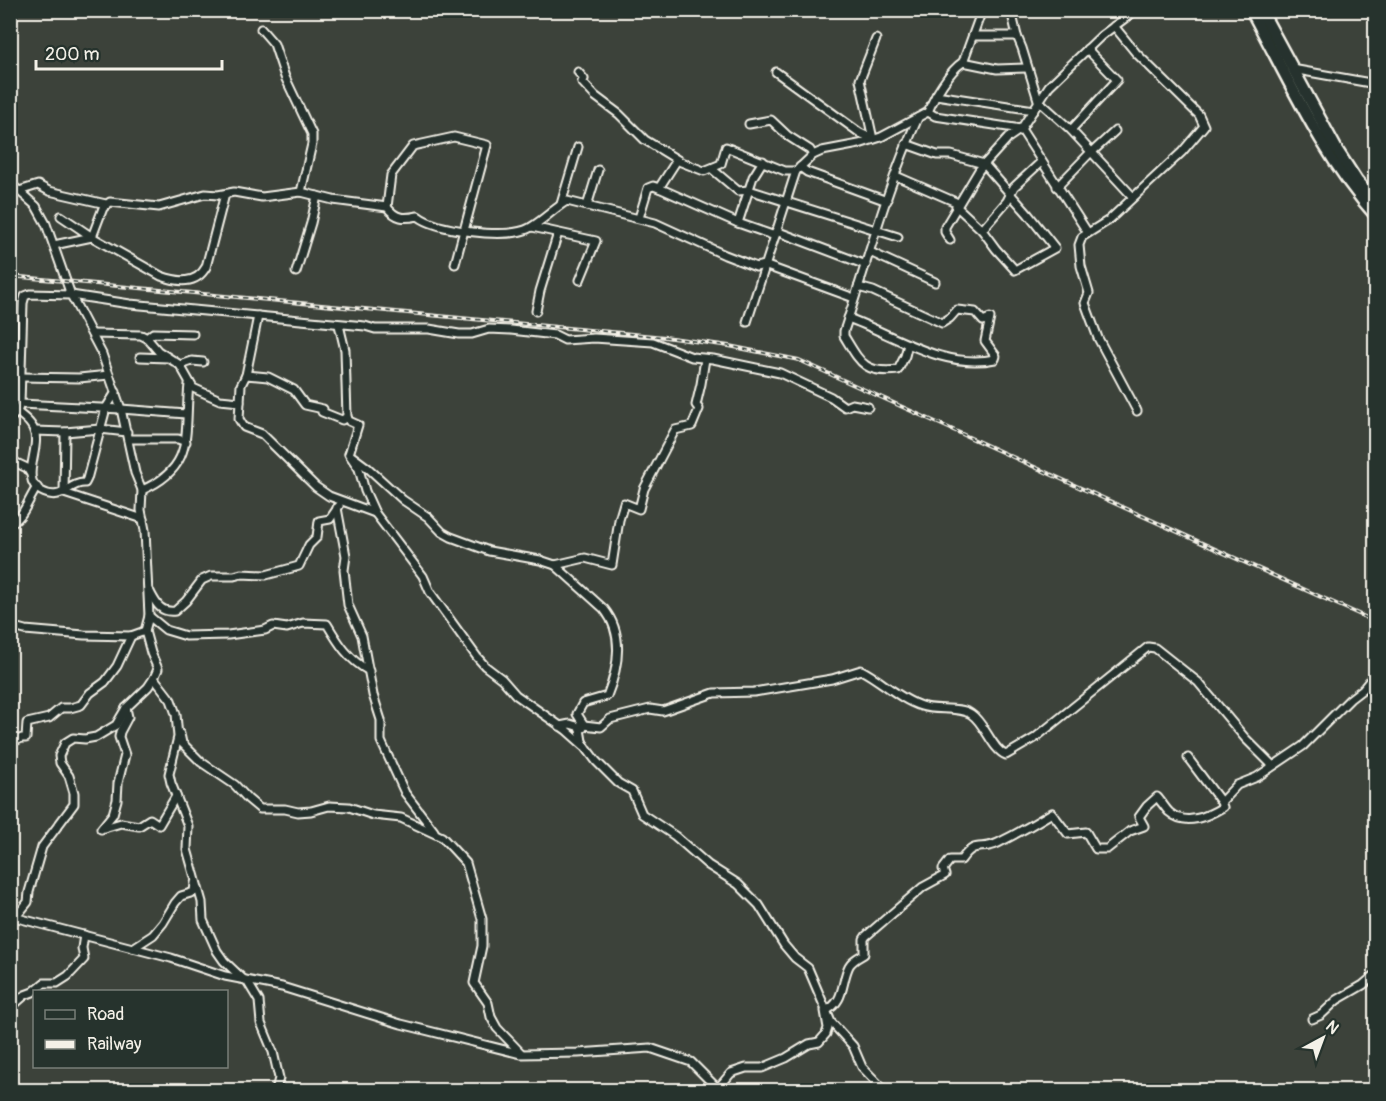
<svg xmlns="http://www.w3.org/2000/svg" width="1386" height="1101" font-family="Pangolin,sans-serif">
  <style>
    .lines { fill: none; stroke-linecap: round; stroke-linejoin: round }
    .minor-casing { stroke: #f4f1e8; stroke-width: 11 }
    .trunk-casing { stroke: #f4f1e8; stroke-width: 15 }
    .minor { stroke: #26332d; stroke-width: 7 }
    .trunk { stroke: #26332d; stroke-width: 10 }
    .rail-casing { stroke: #f4f1e8; stroke-width: 4 }
    .rail { stroke: #26332d; stroke-width: 1.5; stroke-dasharray: 4.5; stroke-linecap: butt }
  </style>
  <rect width="100%" height="100%" fill="#3c423a"/>
  <filter id="ink" filterUnits="userSpaceOnUse"><feTurbulence type="fractalNoise" baseFrequency=".0167" numOctaves="2"/><feDisplacementMap in="SourceGraphic" scale="12" xChannelSelector="R" yChannelSelector="G"/><feConvolveMatrix kernelMatrix="1 2 1 2 8 2 1 2 1" color-interpolation-filters="sRGB"/></filter>
  <g filter="url(#ink)">
    <g class="lines">
      <defs>
        <g id="minor">
          <polyline points="1011,10 1017,36 1022,48 1038,100 1071,130 1133,197"/>
          <polyline points="1114,26 1136,53 1199,115 1204,126 1182,152 1109,220 1082,237 1079,245 1081,266 1089,293 1085,303 1098,338 1137,411"/>
          <polyline points="261,29 274,44 285,77 312,134 312,144 301,192"/>
          <polyline points="973,36 1017,36"/>
          <polyline points="963,62 997,69 1027,68"/>
          <polyline points="1292,69 1376,84"/>
          <polyline points="578,72 584,79 582,82 595,96 619,114 645,140 681,162 704,171 721,164 726,147 785,171 796,171"/>
          <polyline points="776,72 860,133 873,139 860,80 876,39"/>
          <polyline points="936,95 1034,110"/>
          <polyline points="928,112 935,116 1021,129 1088,233"/>
          <polyline points="749,124 771,120 788,136 810,150 813,155"/>
          <polyline points="1071,130 1117,80 1087,49"/>
          <polyline points="906,144 937,155 951,155 984,164 1028,214 1055,248 1015,270 996,249 982,230"/>
          <polyline points="1091,153 1115,131"/>
          <polyline points="800,167 807,172 887,201"/>
          <polyline points="712,169 738,191 749,190 898,237"/>
          <polyline points="896,176 958,203"/>
          <polyline points="10,183 36,206 46,224 71,295 102,354 121,409 135,473 142,490 141,510 145,530 149,616 145,631 151,653 158,669 154,678 171,700 176,714 178,737 169,774 171,783 188,826 187,849 202,902 203,920 217,951 224,961 243,979"/>
          <polyline points="1057,187 1091,152"/>
          <polyline points="659,188 738,223 775,236"/>
          <polyline points="19,191 38,185 49,191 106,204"/>
          <polyline points="561,204 578,147"/>
          <polyline points="587,206 598,170"/>
          <polyline points="956,206 982,230 1007,201 1014,187 1041,162"/>
          <polyline points="387,207 391,175 413,146 454,137 487,145 455,264"/>
          <path d="M61,216L92,237L161,276C178,282 196,285 206,267L225,194"/>
          <polyline points="639,218 648,188 653,186 659,188 677,160"/>
          <polyline points="738,223 753,177 763,161"/>
          <polyline points="532,227 596,241 580,280"/>
          <polyline points="776,231 866,265"/>
          <polyline points="950,240 945,232 945,227 979,170 1008,138 1021,129 1049,86 1101,36 1136,10"/>
          <path d="M54,245L92,237L103,208L110,202L159,207L205,194L218,195L234,192L262,197L301,192L333,200L387,207C396,219 404,219 418,216C437,231 502,238 525,230C537,226 554,208 567,201L655,223L725,255L756,267L764,265L854,298"/>
          <polyline points="870,252 935,282"/>
          <polyline points="296,272 311,223 317,196"/>
          <polyline points="536,311 540,291 558,233"/>
          <path d="M848,318C895,335 943,370 995,359L996,356L985,341L990,318L983,321L975,312L957,310L950,318L942,323L873,291L858,287"/>
          <path d="M747,322L796,171L813,155L822,151L859,144L881,137L928,112C934,97 949,71 963,62L982,10"/>
          <polyline points="339,325 345,350 347,417 349,421 358,425 349,454 359,469 365,491 375,513 423,576 430,592 477,657 485,666 502,679 516,695 566,730 584,746"/>
          <polyline points="92,334 141,335 147,338 158,351 180,365 193,388 220,400 240,402"/>
          <polyline points="147,338 153,333 193,334"/>
          <path d="M908,344L905,356L898,370C864,374 860,362 844,336V331C868,260 887,186 918,118"/>
          <polyline points="140,357 168,358"/>
          <polyline points="180,365 192,361 203,362"/>
          <polyline points="246,375 258,316"/>
          <polyline points="21,377 79,378 109,375"/>
          <polyline points="20,404 121,409 186,414"/>
          <path d="M17,412C22,416 27,419 31,425C46,444 17,478 41,491C63,503 68,482 85,483L87,479L106,408L116,392"/>
          <polyline points="347,417 342,420 322,412 323,409 305,405 294,390 268,377 246,375 241,385 239,419 244,427 262,434 316,487 329,496 375,513"/>
          <polyline points="10,419 17,412 20,404 23,303 25,296 30,294 71,295 130,304 365,326 375,329 429,329 459,334 472,334 489,329 511,330 555,335 565,340 594,338 653,342 692,357 713,359 780,373 831,397 845,407 852,404 868,407"/>
          <polyline points="34,431 65,432 100,429 127,432"/>
          <polyline points="65,432 64,493 143,519"/>
          <polyline points="128,439 178,439 186,442"/>
          <polyline points="349,454 368,468 403,500 428,517 442,532 451,537 489,551 540,560 555,565 585,558 612,565 619,520 624,503 639,509 644,489 675,430 692,426 699,409 696,405 701,384 705,359"/>
          <polyline points="10,460 27,468 30,473"/>
          <path d="M142,490C196,467 184,433 189,384"/>
          <polyline points="337,508 346,556 344,570 348,605 362,636 373,695 381,720 381,741 405,793 434,831"/>
          <path d="M10,524C24,517 28,500 37,487"/>
          <path d="M555,565L604,609C625,635 618,669 607,696L583,703L577,714L584,725L580,729L582,741L587,749L596,761L618,783L632,791L642,814L675,836L708,865L738,884L759,905L784,945L795,958L808,968L831,1022L853,1046L862,1067L884,1090"/>
          <path d="M150,592C156,603 160,613 175,611L186,601L202,580L211,576H234L241,574L266,575L299,566L309,545L317,537L319,521L330,519L339,506"/>
          <path d="M149,616L166,630L186,636L228,635L265,630L273,626L287,628L303,623L327,624C339,644 348,659 369,671"/>
          <polyline points="10,626 25,630 84,635 131,636 145,631"/>
          <path d="M584,725L601,727L610,719L650,709L663,711L714,693L754,692L832,679L861,670C881,680 899,699 921,706C935,711 959,706 971,714C985,723 992,750 1006,755L1035,738L1148,647L1155,648L1198,682L1245,738L1272,765"/>
          <polyline points="560,726 570,724 583,728"/>
          <polyline points="180,734 182,743 201,762 235,785 248,799 260,809 285,809 298,812 311,811 329,806 349,807 373,815 401,818 442,837 466,863 482,919 482,946 474,983 488,1003 491,1017 497,1028 521,1053"/>
          <polyline points="10,743 22,738 26,738 27,723 49,718 61,708 70,708 81,705 90,693 105,682 117,666 131,636"/>
          <polyline points="1188,758 1221,802"/>
          <polyline points="104,828 121,823 139,826 150,819 159,825 176,796"/>
          <polyline points="101,829 113,814 117,800 118,783 125,755 119,737 120,732 128,717 126,708"/>
          <polyline points="10,916 171,958 225,976 282,987 401,1024 521,1054 578,1053 650,1048 691,1062 719,1090"/>
          <polyline points="15,918 28,902 29,892 42,847 74,804 74,793 69,776 60,763 59,756 65,743 73,738 85,739 96,737 116,725 126,708 148,687 154,678"/>
          <polyline points="133,948 153,935 163,923 175,903 181,896 194,892 195,883"/>
          <polyline points="247,981 259,1001 261,1023 273,1052 279,1078 276,1090"/>
          <polyline points="10,1008 25,995 33,992 44,983 57,983 68,976 84,959 82,948 84,935"/>
          <polyline points="1312,1019 1321,1015 1337,1000 1363,985 1376,974"/>
          <path d="M716,1087L721,1085L731,1073L746,1068H762L786,1058L809,1044L819,1042L826,1034L828,1028L825,1011C845,1003 841,982 849,966C852,960 859,957 864,954V939L866,936L923,887L945,875L943,869L950,860H961C976,839 980,852 998,843C1016,834 1034,824 1052,813L1068,834L1086,832L1096,849H1107L1130,831L1144,826L1139,817L1147,806L1157,797C1161,801 1165,808 1169,812C1186,827 1208,816 1223,807L1221,802L1237,785L1257,777L1303,746L1350,699L1363,689L1376,673"/>
        </g>
        <g id="trunk">
          <path d="M1251,10C1289,80 1323,157 1376,216"/>
          <polyline points="1261,10 1337,150 1357,181 1376,203"/>
        </g>
      </defs>
      <!-- minor casing -->
      <use href="#minor" class="minor-casing"/>
      <!-- trunk casing -->
      <use href="#trunk" class="trunk-casing"/>
      <!-- minor -->
      <use href="#minor" class="minor"/>
      <!-- trunk -->
      <use href="#trunk" class="trunk"/>
      <defs>
        <polyline id="rail" points="10,276 665,337 729,346 799,360 1376,622"/>
      </defs>
      <!-- rail casing -->
      <use href="#rail" class="rail-casing"/>
      <!-- rail -->
      <use href="#rail" class="rail"/>
    </g>
  </g>
  <!-- margin -->
  <rect width="1386" height="1101" fill="none" stroke="#26332d" stroke-width="36"/>
  <rect x="18" y="18" width="1350" height="1065" fill="none" stroke="#f4f1e8" stroke-width="2" filter="url(#ink)"/>
  <!-- legend -->
  <rect x="33" y="990" width="195" height="78" fill="#26332d" stroke="#787f78" stroke-width="1.5"/>
  <rect x="45" y="1010" width="30" height="9" fill="#26332d" stroke="#787f78" stroke-width="1.5"/>
  <text x="87" y="1020" font-size="18" fill="#f4f1e8">Road</text>
  <rect x="45" y="1040" width="30" height="9" fill="#f4f1e8" stroke="#787f78" stroke-width="1.5"/>
  <text x="87" y="1050" font-size="18" fill="#f4f1e8">Railway</text>
  <!-- north arrow -->
  <g transform="translate(1323 1038) rotate(41)" stroke="#26332d" stroke-width="4.5" paint-order="stroke">
  <path d="M0-4.5L10 22L0 15L-10 22Z" fill="#f4f1e8"/>
  <text y="-9" font-size="16" font-weight="bold" text-anchor="middle" fill="#f4f1e8">N</text>
  </g>
  <!-- scale -->
  <path d="M36 60v9h186v-9" fill="none" stroke="#f4f1e8" stroke-width="3"/>
  <text x="45" y="60" font-size="18" fill="#f4f1e8" stroke="#26332d" stroke-width="4.5" paint-order="stroke">200 m</text>
</svg>
